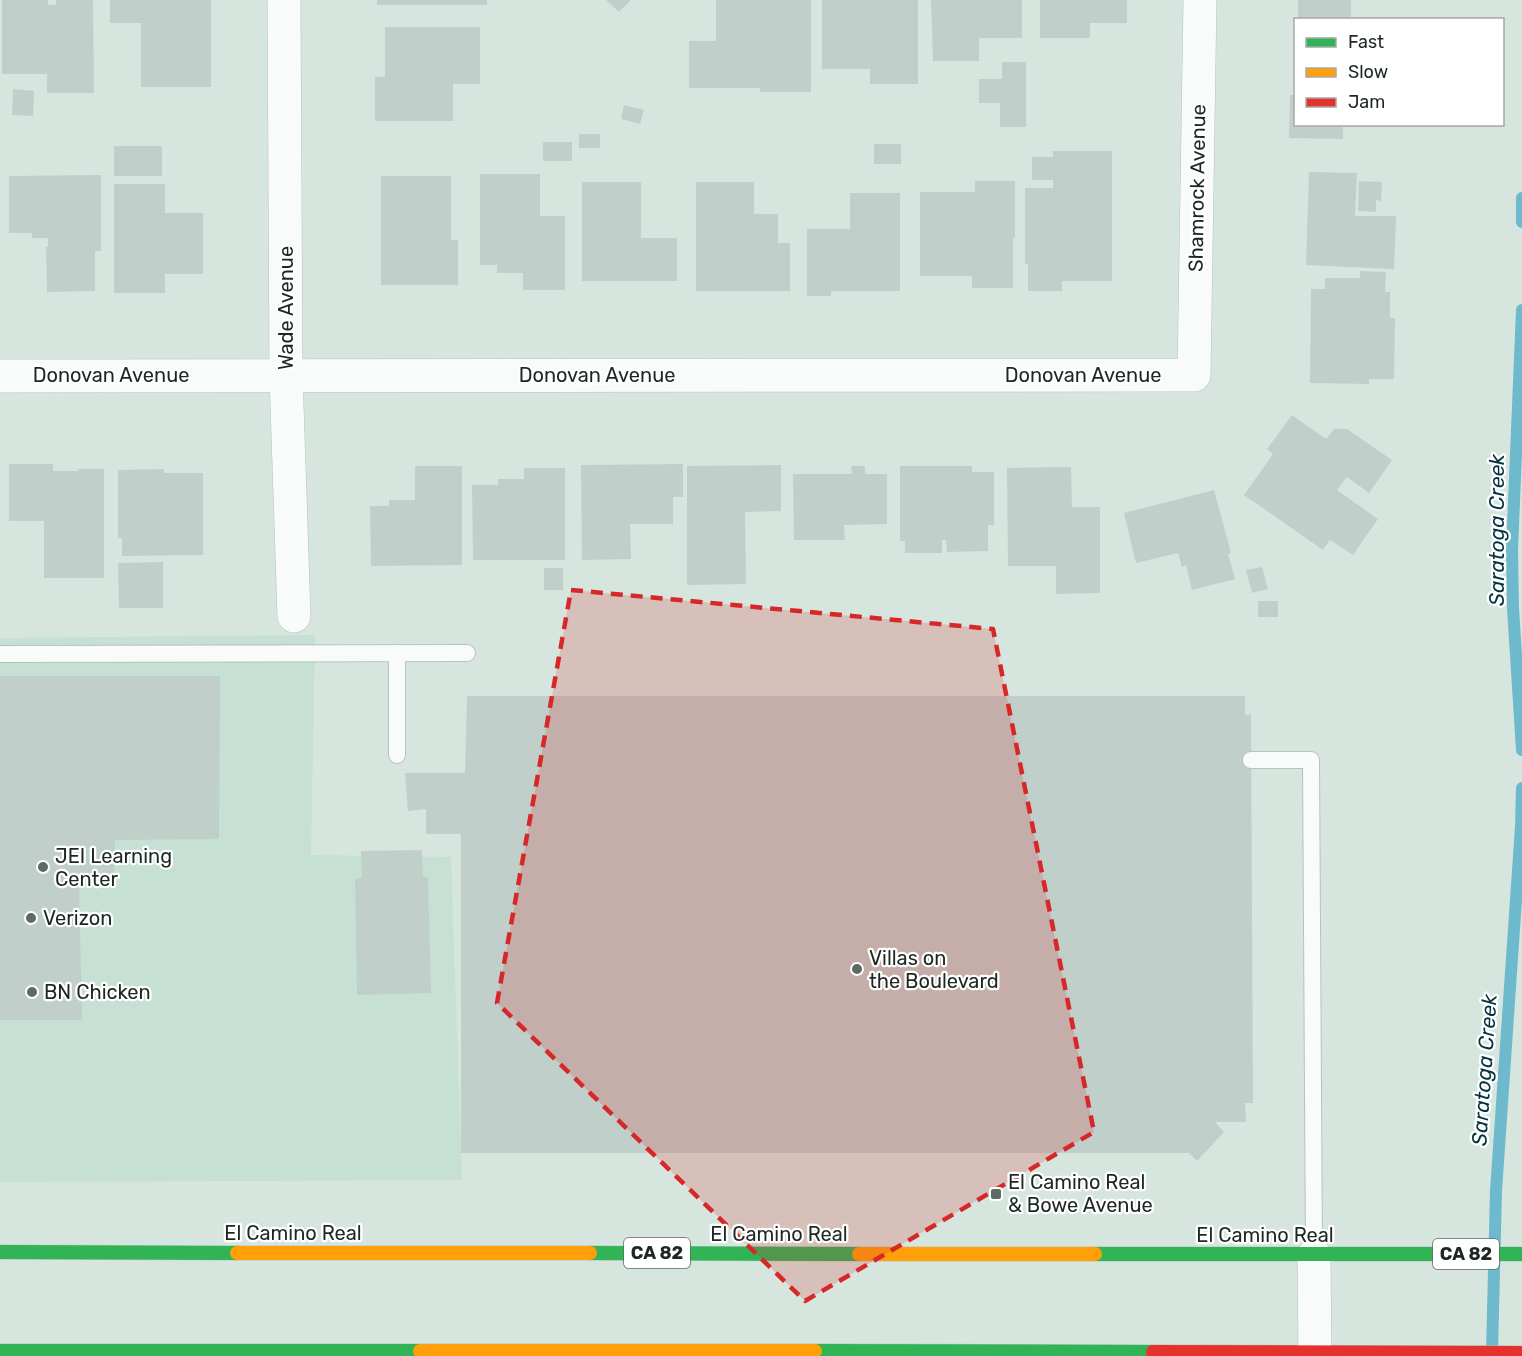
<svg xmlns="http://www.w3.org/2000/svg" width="1522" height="1356" font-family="Rubik,sans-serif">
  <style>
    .built { fill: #c6e0d4 }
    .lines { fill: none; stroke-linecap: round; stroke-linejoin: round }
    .stream { stroke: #6eb9cb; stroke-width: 12 }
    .building { fill: #c1cfcb }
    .lane-casing { stroke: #b6c3bd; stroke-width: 18 }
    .street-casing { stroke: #b6c3bd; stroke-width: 34 }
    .fast-casing { stroke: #b6c3bd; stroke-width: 15 }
    .slow-casing { stroke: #b6c3bd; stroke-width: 15 }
    .jam-casing { stroke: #b6c3bd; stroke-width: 15 }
    .lane { stroke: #f9fbfa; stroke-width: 16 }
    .street { stroke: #f9fbfa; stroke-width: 33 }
    .fast { stroke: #30b455; stroke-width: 14 }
    .slow { stroke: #ff9f0a; stroke-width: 14 }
    .jam { stroke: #e5322d; stroke-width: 14 }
    .marked { fill: #d62828; fill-opacity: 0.2; stroke: #d62828; stroke-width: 4.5; stroke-dasharray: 12 8; stroke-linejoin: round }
    .poi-dot { fill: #5e6a64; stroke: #fff; stroke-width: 2 }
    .labels { text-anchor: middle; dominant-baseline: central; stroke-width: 4.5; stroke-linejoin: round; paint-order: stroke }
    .shield { fill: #fff; stroke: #616865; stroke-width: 1.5 }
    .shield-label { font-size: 18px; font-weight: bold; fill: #1d2723 }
    .street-label { font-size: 20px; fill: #1d2723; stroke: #fff }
    .poi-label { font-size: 20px; fill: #1d2723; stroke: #fff; text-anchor: start }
    .water-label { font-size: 21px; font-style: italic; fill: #053441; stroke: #fff }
  </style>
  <rect width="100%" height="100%" fill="#d6e6de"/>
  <!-- built -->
  <polygon class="built" points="315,635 311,855 451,857 462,1180 0,1182 0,638"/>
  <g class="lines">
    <!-- stream -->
    <g class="stream">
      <polyline points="1522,198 1522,222"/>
      <polyline points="1522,310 1512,550 1513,608 1522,750"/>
      <polyline points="1492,1352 1496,1191 1521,827 1522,788"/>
    </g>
  </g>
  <!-- building -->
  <g class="building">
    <polygon points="2,0 48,0 48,5 56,5 56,0 93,0 94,93 47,93 47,74 2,74"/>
    <polygon points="110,0 211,0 211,87 141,87 141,23 110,23"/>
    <rect x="377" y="0" width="110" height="5"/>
    <polygon points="606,0 631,0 619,12"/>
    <polygon points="716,0 811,0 811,92 760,92 760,88 689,88 689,41 716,41"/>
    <polygon points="822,0 918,0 918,84 870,84 870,69 822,69"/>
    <polygon points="931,0 1022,0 1022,38 979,38 979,61 933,61"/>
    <polygon points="1040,0 1127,0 1127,23 1090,23 1090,38 1040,38"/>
    <rect x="1298" y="0" width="53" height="20"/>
    <polygon points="385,27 480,27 480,84 453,84 453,121 375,121 375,77 385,77"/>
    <polygon points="1002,62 1026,62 1026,127 1000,127 1000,103 979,103 979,79 1002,79"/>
    <polygon points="13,89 34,91 33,116 12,115"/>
    <polygon points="1290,95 1296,95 1296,124 1343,124 1343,139 1289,138"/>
    <polygon points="624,105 644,110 640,124 621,119"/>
    <rect x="579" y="134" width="21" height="14"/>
    <rect x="543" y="142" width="29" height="19"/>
    <rect x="874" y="144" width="27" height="20"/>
    <rect x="114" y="146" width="48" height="30"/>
    <polygon points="1053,151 1112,151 1112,281 1062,281 1062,291 1028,291 1028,264 1025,264 1025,188 1053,188 1053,180 1032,180 1032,157 1053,157"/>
    <polygon points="1309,172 1357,173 1355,216 1396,216 1394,269 1306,265"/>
    <polygon points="480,174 540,174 540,216 565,216 565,290 523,290 523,273 497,273 497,265 480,265"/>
    <polygon points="101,175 101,251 95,251 95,291 47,292 46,247 48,247 48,238 32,238 32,233 9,233 9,176"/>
    <polygon points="381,176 451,176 451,240 458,240 458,285 381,285"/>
    <polygon points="975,181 1015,181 1015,238 1013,238 1013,288 972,288 972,276 920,276 920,192 975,192"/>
    <polygon points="1359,181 1382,182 1381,201 1376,200 1376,212 1358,211"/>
    <polygon points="582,182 641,182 641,238 677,238 677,281 582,281"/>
    <polygon points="696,182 754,182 754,214 778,214 778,243 790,243 790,291 696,291"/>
    <polygon points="114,184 165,184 165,213 203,213 203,274 165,274 165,293 114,293"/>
    <polygon points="850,193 900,193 900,291 831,291 831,296 807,296 807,229 850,229"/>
    <polygon points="1360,271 1386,272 1385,292 1390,292 1390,318 1395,318 1394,379 1369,379 1369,384 1310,383 1311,289 1325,289 1325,278 1360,278"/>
    <polygon points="1292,415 1326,439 1334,429 1347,429 1392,460 1369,493 1347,477 1337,490 1378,519 1353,555 1330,540 1323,550 1244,495 1273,454 1267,449"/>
    <polygon points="9,464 53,464 53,471 78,471 78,469 104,469 104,578 44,578 44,521 9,521"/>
    <polygon points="683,464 683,497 673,497 673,524 630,524 631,559 582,560 581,465"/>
    <polygon points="781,465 781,511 745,512 746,584 687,585 687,466"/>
    <polygon points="415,466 462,466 462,565 371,566 370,506 389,506 389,500 415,500"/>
    <polygon points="851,466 865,466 865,474 887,474 887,524 844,525 845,540 794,540 793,474 852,474"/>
    <polygon points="900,466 972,466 972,472 994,472 994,525 988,525 988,551 947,552 946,540 942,540 942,553 905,553 905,541 900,541"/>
    <polygon points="1071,467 1072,507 1100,507 1100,593 1056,594 1056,566 1008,566 1007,468"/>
    <polygon points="524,468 565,468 565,560 473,560 472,485 498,485 498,479 524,479"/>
    <polygon points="164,469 164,473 203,473 203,555 122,556 122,538 118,538 118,470"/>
    <polygon points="1214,490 1231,553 1228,554 1235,579 1192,590 1186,565 1182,567 1178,553 1136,563 1124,513"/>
    <polygon points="163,562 163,608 119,608 118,563"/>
    <polygon points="1262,567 1268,589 1252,593 1246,570"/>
    <rect x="544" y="568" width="19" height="22"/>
    <rect x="1258" y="601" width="20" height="16"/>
    <polygon points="0,676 220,676 219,839 115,840 114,880 79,881 82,1020 0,1020"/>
    <polygon points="467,696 1245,696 1245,715 1251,714 1253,1103 1245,1103 1246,1122 1215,1122 1224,1132 1197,1161 1189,1153 461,1153 461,834 426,834 426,809 408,811 405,773 465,773"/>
    <polygon points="422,850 423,877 428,877 431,993 357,995 355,879 362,878 361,851"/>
  </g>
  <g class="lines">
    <defs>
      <g id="lane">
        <polyline points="397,653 397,755"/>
        <polyline points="0,654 467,653"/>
        <polyline points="1251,760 1311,760 1314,1255"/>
      </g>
      <g id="street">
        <polyline points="284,0 286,375 294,616"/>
        <polyline points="0,376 1194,375 1200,0"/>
        <polyline points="1314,1255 1315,1356"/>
      </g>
      <g id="fast">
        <polyline points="0,1252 237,1253"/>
        <polyline points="590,1253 859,1254"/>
        <polyline points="1095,1254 1522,1254"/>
        <polyline points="0,1351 420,1351"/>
        <polyline points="815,1351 1153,1352"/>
      </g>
      <g id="slow">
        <polyline points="237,1253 590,1253"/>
        <polyline points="859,1254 1095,1254"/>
        <polyline points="420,1351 815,1351"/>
      </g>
      <polyline id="jam" points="1153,1352 1522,1353"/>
    </defs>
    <!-- lane casing -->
    <use href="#lane" class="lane-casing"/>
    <!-- street casing -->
    <use href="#street" class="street-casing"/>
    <!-- fast casing -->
    <use href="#fast" class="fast-casing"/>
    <!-- slow casing -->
    <use href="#slow" class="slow-casing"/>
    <!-- jam casing -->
    <use href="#jam" class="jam-casing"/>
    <!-- lane -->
    <use href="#lane" class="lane"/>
    <!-- street -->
    <use href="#street" class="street"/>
    <!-- fast -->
    <use href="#fast" class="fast"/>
    <!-- slow -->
    <use href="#slow" class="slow"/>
    <!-- jam -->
    <use href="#jam" class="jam"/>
  </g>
  <!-- marked area -->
  <path class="marked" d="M571,590L993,629L1094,1132L805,1301L497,1003Z"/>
  <!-- markers -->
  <g class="poi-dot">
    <circle cx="43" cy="867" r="6"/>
    <circle cx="31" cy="918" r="6"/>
    <circle cx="857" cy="969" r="6"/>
    <circle cx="32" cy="992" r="6"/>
    <rect x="990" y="1188" width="12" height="12" rx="3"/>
  </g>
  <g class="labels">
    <!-- shield labels -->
    <g class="shield">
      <rect x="624" y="1238" width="66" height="30" rx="4.5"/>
      <rect x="1433" y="1239" width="66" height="30" rx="4.5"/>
    </g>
    <g class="shield-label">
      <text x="657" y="1253">CA 82</text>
      <text x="1466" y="1254">CA 82</text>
    </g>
    <!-- street labels -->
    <g class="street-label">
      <text transform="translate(1197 188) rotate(-89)">Shamrock Avenue</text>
      <text transform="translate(286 308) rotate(-90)">Wade Avenue</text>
      <text x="111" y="375">Donovan Avenue</text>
      <text x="597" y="375">Donovan Avenue</text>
      <text x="1083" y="375">Donovan Avenue</text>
      <text x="293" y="1233">El Camino Real</text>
      <text x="779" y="1234">El Camino Real</text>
      <text x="1265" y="1235">El Camino Real</text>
    </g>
    <!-- poi labels -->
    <g class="poi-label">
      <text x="55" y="856">JEI Learning<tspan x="55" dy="23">Center</tspan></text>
      <text x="43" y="918">Verizon</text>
      <text x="869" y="958">Villas on<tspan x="869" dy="23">the Boulevard</tspan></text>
      <text x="44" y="992">BN Chicken</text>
      <text x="1008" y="1182">El Camino Real<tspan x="1008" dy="23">&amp; Bowe Avenue</tspan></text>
    </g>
    <!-- water labels -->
    <g class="water-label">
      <text transform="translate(1496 530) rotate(-90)">Saratoga Creek</text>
      <text transform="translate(1484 1070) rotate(-86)">Saratoga Creek</text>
    </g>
  </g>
  <!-- legend -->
  <rect x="1294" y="18" width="210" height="108" fill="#ffffff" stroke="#a5a9a7" stroke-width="1.5"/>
  <rect x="1306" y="38" width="30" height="9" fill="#30b455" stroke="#a5a9a7" stroke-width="1.5"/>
  <text x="1348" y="48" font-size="18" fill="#1d2723">Fast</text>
  <rect x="1306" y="68" width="30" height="9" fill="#ff9f0a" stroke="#a5a9a7" stroke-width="1.5"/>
  <text x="1348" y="78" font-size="18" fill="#1d2723">Slow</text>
  <rect x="1306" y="98" width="30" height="9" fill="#e5322d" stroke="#a5a9a7" stroke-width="1.5"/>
  <text x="1348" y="108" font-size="18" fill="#1d2723">Jam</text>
</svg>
